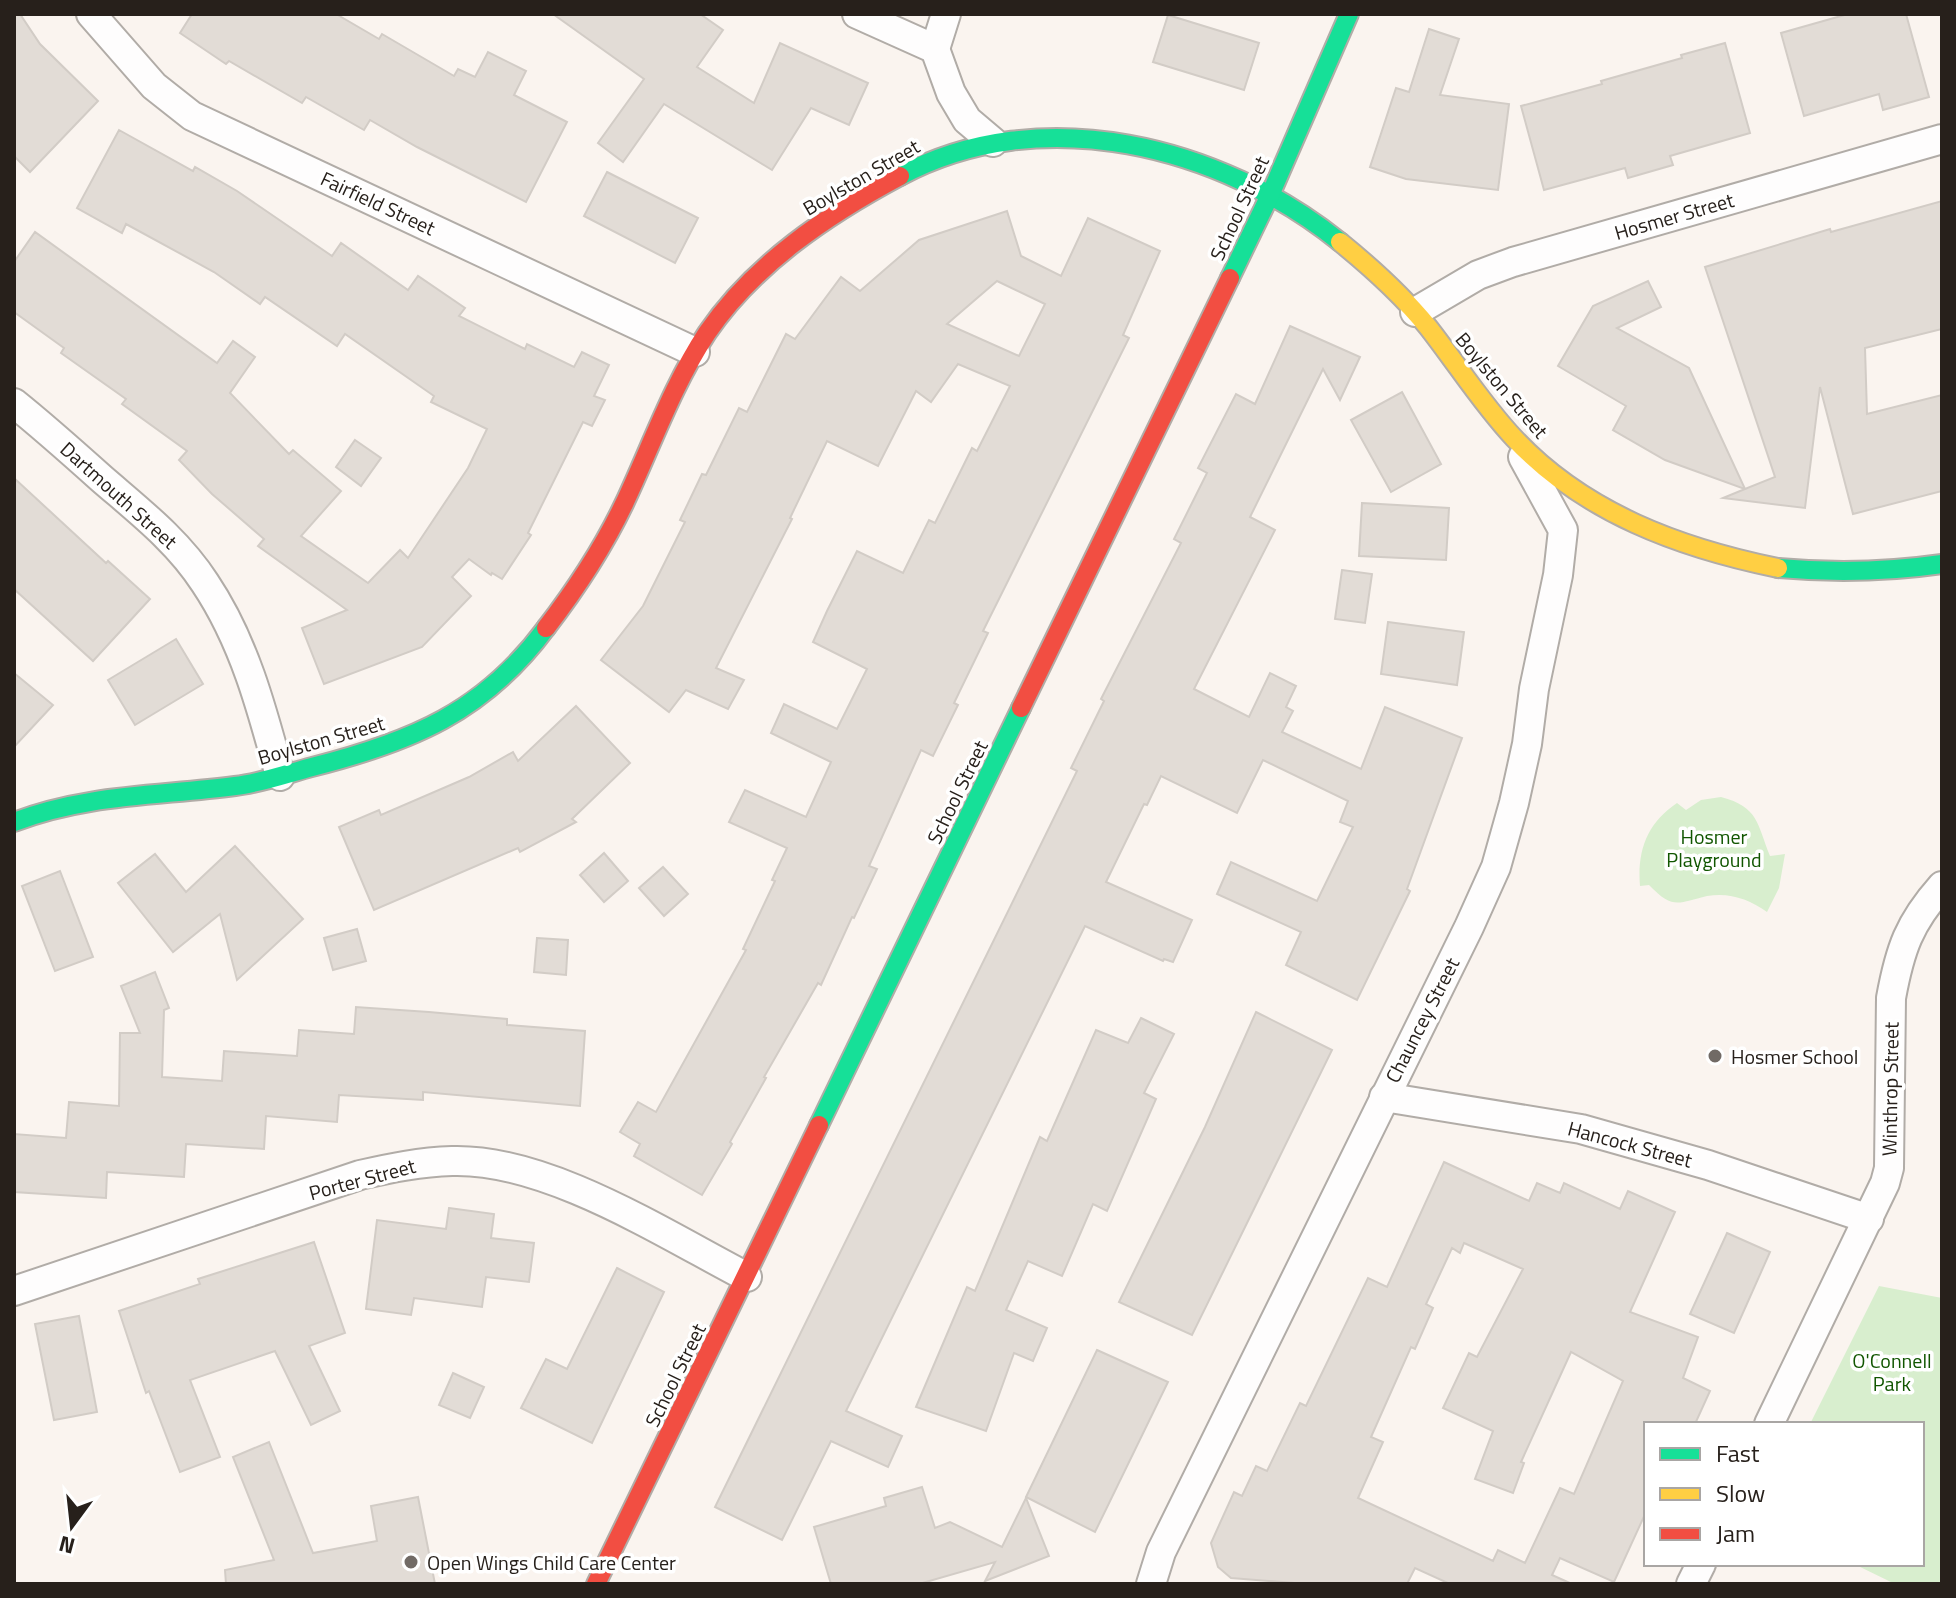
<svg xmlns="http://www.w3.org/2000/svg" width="1956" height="1598" font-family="'Titillium Web',sans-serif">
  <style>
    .green { fill: #d8eece }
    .building { fill: #e2dcd6; stroke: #d2ccc6; stroke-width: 2; fill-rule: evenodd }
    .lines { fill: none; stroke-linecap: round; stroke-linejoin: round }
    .street-casing { stroke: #b1aca7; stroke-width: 32 }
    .fast-casing { stroke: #b1aca7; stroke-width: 22 }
    .slow-casing { stroke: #b1aca7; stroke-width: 22 }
    .jam-casing { stroke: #b1aca7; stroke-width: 22 }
    .street { stroke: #fefdfd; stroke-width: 28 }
    .fast { stroke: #16e098; stroke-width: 18 }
    .slow { stroke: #ffcf43; stroke-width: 18 }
    .jam { stroke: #f24e42; stroke-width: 18 }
    .poi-dot { fill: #716a65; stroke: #fff; stroke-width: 3 }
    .labels { text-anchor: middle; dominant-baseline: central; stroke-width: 7; stroke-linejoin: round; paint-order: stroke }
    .street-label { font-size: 20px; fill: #27201b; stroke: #fff }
    .park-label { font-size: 20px; fill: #115600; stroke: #fff }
    .poi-label { font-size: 20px; fill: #27201b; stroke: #fff; text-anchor: start }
  </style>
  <rect width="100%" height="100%" fill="#faf4ef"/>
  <!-- green -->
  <g class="green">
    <path d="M1721,797C1759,807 1757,824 1770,856L1785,854L1779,888L1767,912C1749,899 1729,892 1707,896C1678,903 1673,910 1649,885L1640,886C1637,851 1647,823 1677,803L1686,810L1701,800Z"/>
    <polygon points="1879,1286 1942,1298 1942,1584 1895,1584 1854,1564 1922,1564 1922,1424 1810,1424"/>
  </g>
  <!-- building -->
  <g class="building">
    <polygon points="14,14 20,14 40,44 98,101 30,172 14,156"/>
    <polygon points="192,14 336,14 379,39 382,34 454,76 458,69 475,77 488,52 526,71 514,95 567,122 526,202 417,147 370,120 364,130 306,97 302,103 229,61 226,64 180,33"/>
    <polygon points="553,14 700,14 723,30 697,67 754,103 780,43 868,83 849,125 811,108 772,170 664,104 623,162 598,143 644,79"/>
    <polygon points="1848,14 1906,14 1929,97 1883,110 1879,94 1804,116 1781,33"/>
    <polygon points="1168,15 1259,43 1244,90 1153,62"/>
    <polygon points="1429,29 1459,39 1440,95 1509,104 1498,190 1406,179 1370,167 1396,88 1409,92"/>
    <polygon points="1725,43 1750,133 1670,156 1673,165 1628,178 1625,168 1544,190 1521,106 1602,84 1601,81 1682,58 1681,55"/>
    <polygon points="119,130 193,171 195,167 237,191 332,256 341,243 408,290 418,276 465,308 459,316 525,349 527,344 574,367 582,352 609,365 594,396 605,400 592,426 583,422 528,533 531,535 502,579 492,573 491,575 469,559 452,577 471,596 422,647 324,684 302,628 347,610 258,546 264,539 212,494 179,460 187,451 122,404 126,399 61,353 64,348 14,312 14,262 35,232 217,363 233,341 255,357 230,393 289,454 293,450 341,491 301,536 368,583 400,550 408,558 468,468 487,429 431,402 434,396 345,334 337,346 265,297 260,304 214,272 126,224 122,233 77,208"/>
    <polygon points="607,172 698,218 675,263 584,216"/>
    <polygon points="1942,201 1942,329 1865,348 1867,414 1942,395 1942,491 1853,514 1820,387 1805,508 1723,498 1745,489 1665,460 1613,430 1626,406 1558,366 1593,306 1648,281 1661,307 1617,328 1689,368 1745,489 1775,477 1705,267 1830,229 1831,232"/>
    <path d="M1007,211L1021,256L1061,276L1088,218L1160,251L1123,335L1129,338L983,631L988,633L954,703L958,705L933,756L921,750L869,866L877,869L854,918L852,917L821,985L818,983L764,1077L766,1078L730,1142L732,1144L702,1195L634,1156L640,1144L620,1132L638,1102L656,1112L746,950L743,949L775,881L772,880L787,848L729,822L745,790L806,817L831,762L771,733L784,704L837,729L867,669L813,642L827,611L857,551L903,573L929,520L935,523L972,448L977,451L1010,386L958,364L931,402L916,391L878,466L827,441L790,518L792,519L716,668L744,680L728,709L686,690L669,712L601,660L643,606L685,522L680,520L702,474L706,475L739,408L747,412L786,334L795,339L841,277L860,291L919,240ZM997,281L1045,304L1019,356L947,324Z"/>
    <polygon points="1290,326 1360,357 1340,400 1323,369 1250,517 1275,530 1194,689 1249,717 1270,673 1296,686 1286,707 1293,711 1282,732 1361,769 1385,707 1462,738 1407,889 1410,891 1357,1000 1286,965 1301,932 1217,894 1231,862 1317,901 1353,827 1340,822 1348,801 1263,760 1237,813 1161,776 1147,805 1144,804 1106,882 1192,920 1173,962 1164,959 1163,961 1085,926 846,1411 902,1436 888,1467 831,1441 782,1540 715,1507 1077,771 1071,768 1104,701 1101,699 1181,543 1174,539 1207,473 1198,468 1236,394 1255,404"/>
    <polygon points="1402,392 1441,464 1391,492 1351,420"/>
    <polygon points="355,440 381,458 361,486 336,467"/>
    <polygon points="14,478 106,563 108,561 150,599 93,661 14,589"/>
    <polygon points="1362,503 1449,508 1446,560 1359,556"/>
    <polygon points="1342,570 1372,574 1365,623 1335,619"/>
    <polygon points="1388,622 1464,632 1457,685 1381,674"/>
    <polygon points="176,639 203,684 135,725 108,680"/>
    <polygon points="14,673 53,705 14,747"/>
    <polygon points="576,706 630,763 572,819 576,822 520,852 518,848 374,910 339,827 379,810 381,815 469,777 513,752 518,761"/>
    <polygon points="235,846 303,919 237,980 220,914 173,952 118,883 155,854 186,892"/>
    <polygon points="604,853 628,881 604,902 580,875"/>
    <polygon points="663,867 688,894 664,916 639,888"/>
    <polygon points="60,871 93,957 55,971 22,886"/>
    <polygon points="357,929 366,961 333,970 324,938"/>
    <polygon points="537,938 568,940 566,975 534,972"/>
    <polygon points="155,972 169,1008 164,1010 162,1077 222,1081 224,1051 297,1056 299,1030 354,1034 356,1007 429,1012 507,1019 507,1025 585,1031 580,1106 423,1092 423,1100 339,1095 337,1122 266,1116 264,1149 186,1144 184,1177 107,1172 106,1198 14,1192 14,1134 66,1138 69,1102 119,1106 120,1033 140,1033 121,986"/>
    <polygon points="1256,1012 1332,1050 1192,1335 1119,1302 1205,1127"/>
    <polygon points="1141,1018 1174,1034 1144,1093 1156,1099 1107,1211 1093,1204 1062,1276 1028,1261 1006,1310 1047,1328 1033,1361 1014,1353 986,1431 916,1407 967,1287 975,1291 1040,1137 1047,1141 1096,1030 1128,1043"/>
    <path d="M1444,1162L1529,1201L1537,1183L1560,1193L1564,1183L1620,1209L1628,1191L1675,1212L1630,1312L1698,1337L1683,1378L1710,1391L1695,1424H1646V1512L1614,1582L1560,1558L1552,1575L1572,1584H1450L1415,1568L1407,1584H1307L1231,1578L1218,1567L1211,1543L1234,1492L1242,1496L1256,1466L1267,1471L1300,1403L1306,1406L1368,1278L1387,1287ZM1464,1243L1523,1269L1477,1357L1469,1353L1443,1408L1493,1431L1475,1479L1513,1493L1524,1463L1521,1462L1571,1352L1623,1381L1574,1494L1560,1488L1525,1563L1498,1550L1493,1561L1358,1498L1383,1442L1371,1437L1411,1347L1415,1349L1433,1308L1426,1304L1452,1248L1460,1253Z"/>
    <polygon points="449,1208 494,1214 491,1238 534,1243 529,1282 486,1277 482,1307 414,1298 411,1315 366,1309 377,1220 446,1229"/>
    <polygon points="1727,1233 1770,1252 1734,1333 1690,1314"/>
    <polygon points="314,1242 345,1333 309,1346 340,1411 311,1425 275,1351 190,1380 220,1457 180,1472 149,1391 146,1393 119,1311 200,1284 198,1279"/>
    <polygon points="617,1268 664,1292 592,1443 521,1408 546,1359 567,1369"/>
    <polygon points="79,1316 97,1412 54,1420 35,1324"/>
    <polygon points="1097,1350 1168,1382 1095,1532 1026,1497"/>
    <polygon points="453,1373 484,1387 470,1418 439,1405"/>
    <polygon points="269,1442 313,1553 377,1541 371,1506 418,1497 435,1584 226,1584 225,1570 274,1560 233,1457"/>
    <polygon points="922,1487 935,1528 950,1522 1002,1547 1026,1498 1049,1556 985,1581 995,1562 919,1584 831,1584 814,1527 886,1506 884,1498"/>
  </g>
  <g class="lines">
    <defs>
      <g id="street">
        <polyline points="91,14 154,86 192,116 695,352"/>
        <polyline points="857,14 935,49 951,93 967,120 993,142"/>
        <polyline points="935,49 946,14"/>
        <polyline points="1415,312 1478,275 1513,262 1942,139"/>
        <path d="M14,403C44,427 73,453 102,479C139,511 178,541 205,583C244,641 262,709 280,776"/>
        <polyline points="1384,1097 1581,1129 1708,1165 1869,1219"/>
        <path d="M14,1291L360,1175C391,1168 420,1162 452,1161C547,1158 664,1234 747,1277"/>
        <path d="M1769,1424L1885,1183L1889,1168L1891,998C1900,949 1909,923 1942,886"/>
        <polyline points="1151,1584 1161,1552 1469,927 1496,867 1514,803 1527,744 1534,689 1558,575 1563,530 1523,457"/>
        <polyline points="1691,1584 1701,1564"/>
      </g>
      <g id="fast">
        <path d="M900,176C1041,100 1221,146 1340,242"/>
        <polyline points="1230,278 1271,193 1349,14"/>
        <path d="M1778,568C1834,573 1886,572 1942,564"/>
        <path d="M14,822C86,794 160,796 235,786C261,783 286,774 312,767C411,742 484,712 546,628"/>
        <polyline points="819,1125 1021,708"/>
      </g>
      <path id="slow" d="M1340,242C1372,268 1402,295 1428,327C1457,364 1482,404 1514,438C1584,513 1680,548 1778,568"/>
      <g id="jam">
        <path d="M546,628C576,589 603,548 624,504C651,447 672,386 707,333C754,264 827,215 900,176"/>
        <polyline points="1021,708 1230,278"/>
        <polyline points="596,1584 819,1125"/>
      </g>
    </defs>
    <!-- street casing -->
    <use href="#street" class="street-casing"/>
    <!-- fast casing -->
    <use href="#fast" class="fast-casing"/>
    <!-- slow casing -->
    <use href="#slow" class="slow-casing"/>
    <!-- jam casing -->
    <use href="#jam" class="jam-casing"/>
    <!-- street -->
    <use href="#street" class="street"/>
    <!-- fast -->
    <use href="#fast" class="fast"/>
    <!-- slow -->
    <use href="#slow" class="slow"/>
    <!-- jam -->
    <use href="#jam" class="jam"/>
  </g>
  <!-- markers -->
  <g class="poi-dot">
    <circle cx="1715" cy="1056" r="8"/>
    <circle cx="411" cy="1562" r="8"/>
  </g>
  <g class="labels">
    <!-- street labels -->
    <g class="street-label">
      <text transform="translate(861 177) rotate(-30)">Boylston Street</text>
      <text transform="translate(378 203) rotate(25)">Fairfield Street</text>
      <text transform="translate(1239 208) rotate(-65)">School Street</text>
      <text transform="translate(1674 216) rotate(-16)">Hosmer Street</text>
      <text transform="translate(1502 385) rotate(50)">Boylston Street</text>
      <text transform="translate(119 495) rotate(42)">Dartmouth Street</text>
      <text transform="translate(321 740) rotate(-16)">Boylston Street</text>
      <text transform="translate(957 792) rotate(-64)">School Street</text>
      <text transform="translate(1422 1020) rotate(-63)">Chauncey Street</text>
      <text transform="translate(1890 1089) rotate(-89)">Winthrop Street</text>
      <text transform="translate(1630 1144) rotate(15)">Hancock Street</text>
      <text transform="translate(362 1179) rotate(-15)">Porter Street</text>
      <text transform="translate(675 1375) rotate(-64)">School Street</text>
    </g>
    <!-- park labels -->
    <g class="park-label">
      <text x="1714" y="836">Hosmer<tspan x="1714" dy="23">Playground</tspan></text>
      <text x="1892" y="1360">O'Connell<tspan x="1892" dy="23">Park</tspan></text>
    </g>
    <!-- poi labels -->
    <g class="poi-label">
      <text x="1731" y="1056">Hosmer School</text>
      <text x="427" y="1562">Open Wings Child Care Center</text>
    </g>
  </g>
  <!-- border -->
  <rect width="1956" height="1598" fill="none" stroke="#27201b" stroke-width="32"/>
  <!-- legend -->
  <rect x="1644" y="1422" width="280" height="144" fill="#ffffff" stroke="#a9a6a4" stroke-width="2"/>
  <rect x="1660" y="1448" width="40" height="12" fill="#16e098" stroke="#a9a6a4" stroke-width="2"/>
  <text x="1716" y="1462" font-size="24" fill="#27201b">Fast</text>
  <rect x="1660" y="1488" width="40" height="12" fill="#ffcf43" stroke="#a9a6a4" stroke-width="2"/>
  <text x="1716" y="1502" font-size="24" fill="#27201b">Slow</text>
  <rect x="1660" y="1528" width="40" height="12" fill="#f24e42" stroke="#a9a6a4" stroke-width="2"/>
  <text x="1716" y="1542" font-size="24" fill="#27201b">Jam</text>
  <!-- north arrow -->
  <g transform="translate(72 1526) rotate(195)" stroke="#ffffff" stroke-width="6" paint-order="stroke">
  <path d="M0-6L14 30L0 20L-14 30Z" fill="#27201b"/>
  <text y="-12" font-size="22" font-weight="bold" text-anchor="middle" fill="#27201b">N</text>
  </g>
</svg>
